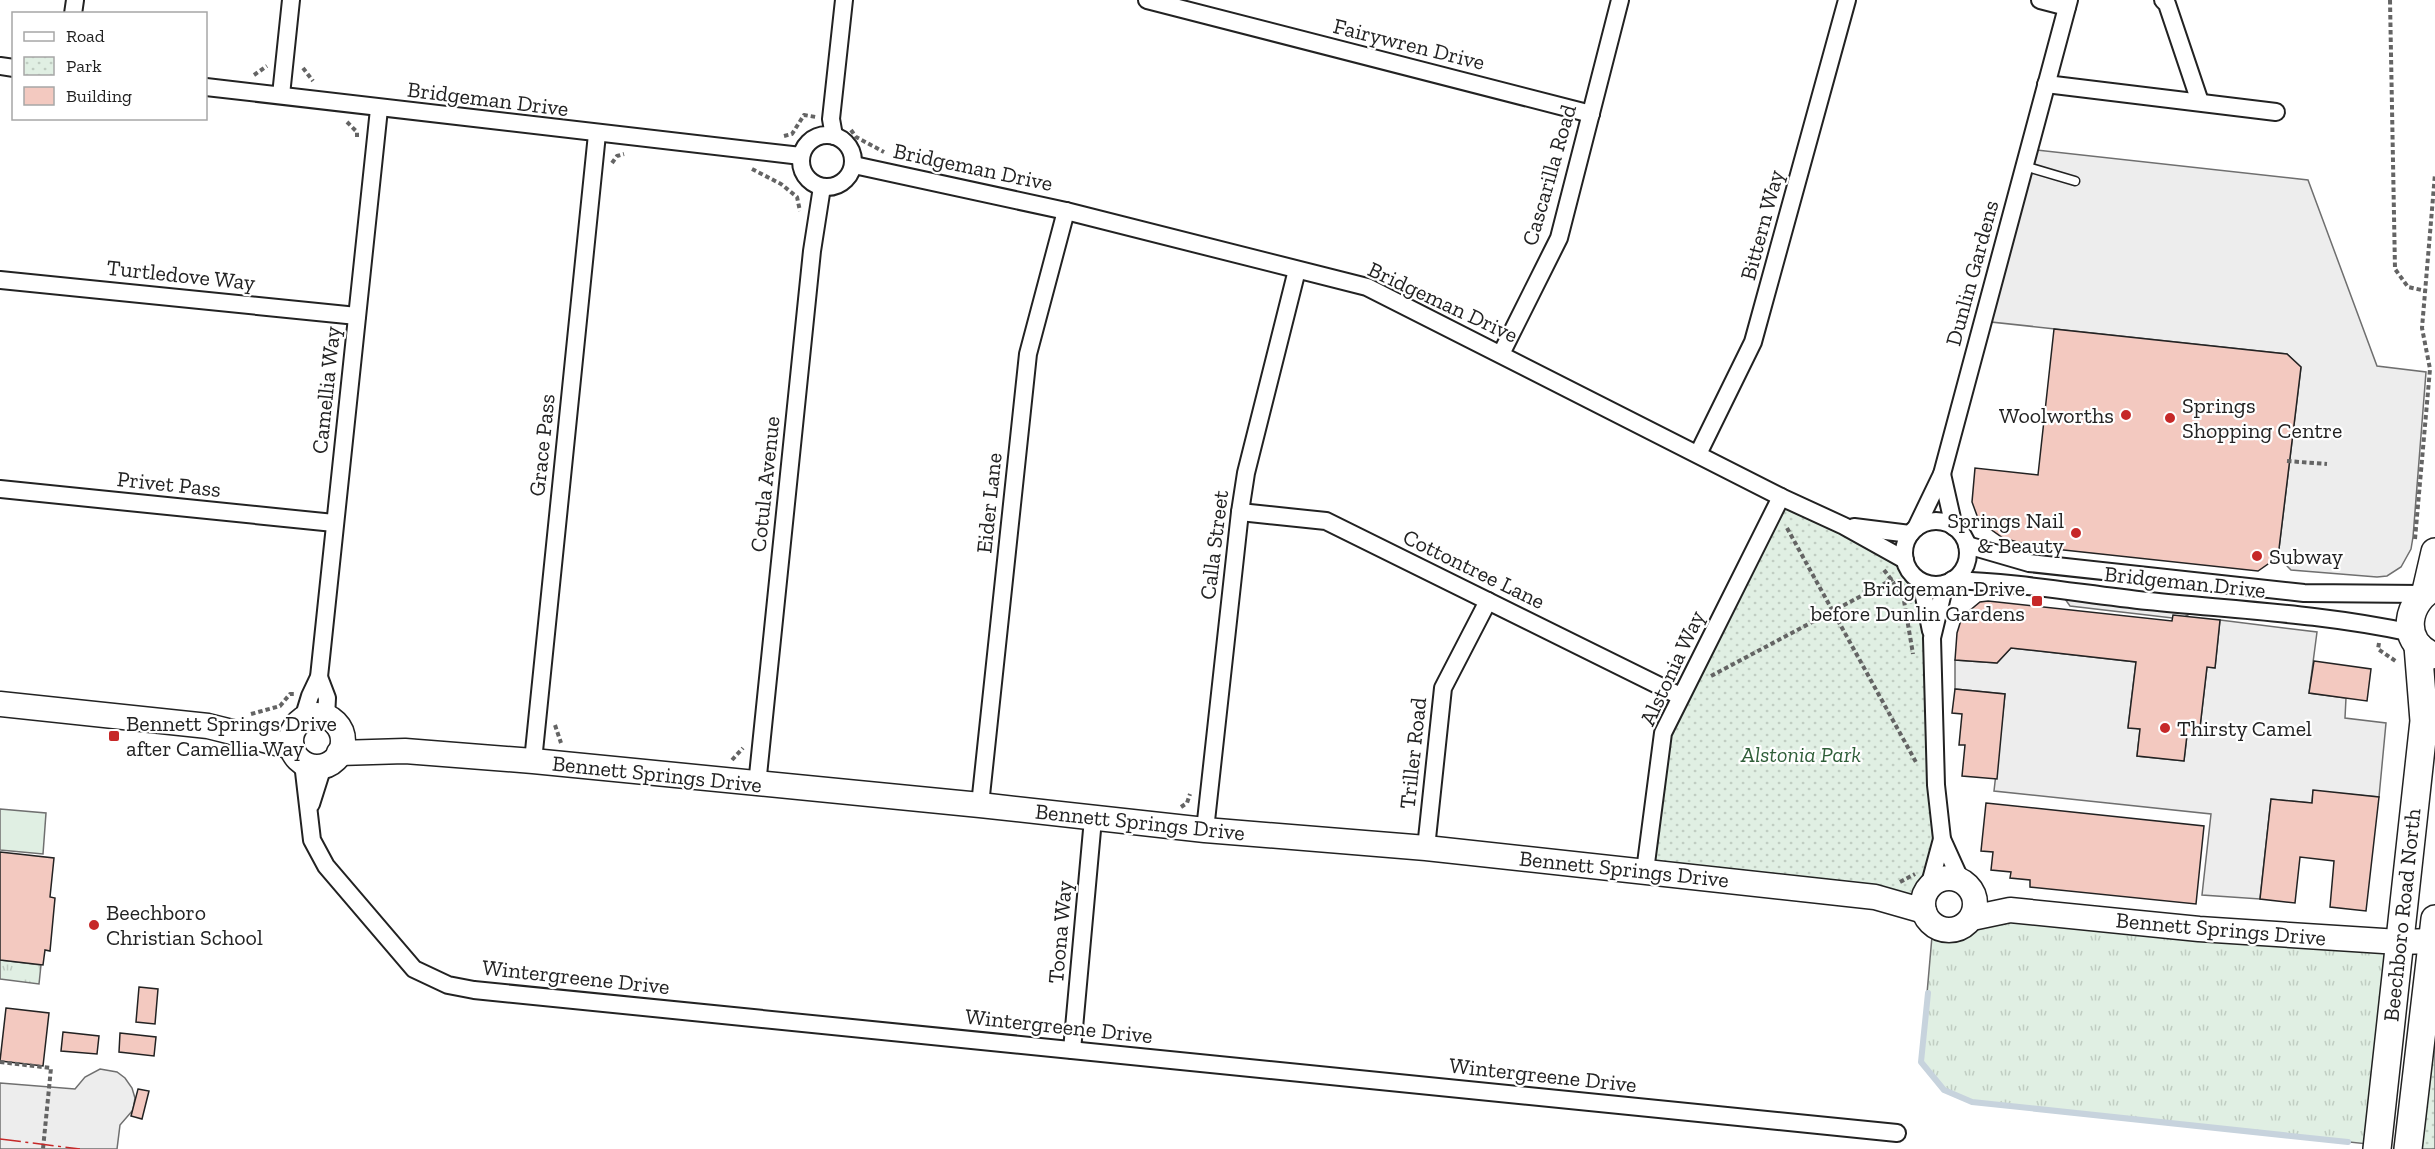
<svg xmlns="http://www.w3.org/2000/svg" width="2435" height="1149" font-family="'Zilla Slab',serif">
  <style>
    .grass { fill: url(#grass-tufts); stroke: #6f6f6f; stroke-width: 1.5 }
    .park { fill: url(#park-dots); stroke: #6f6f6f; stroke-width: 1.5 }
    .garden { fill: #e0efe3; stroke: #6f6f6f; stroke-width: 1.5 }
    .parking { fill: #ededed; stroke: #6f6f6f; stroke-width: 1.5 }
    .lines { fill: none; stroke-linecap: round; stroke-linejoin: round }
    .stream { stroke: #c7d3dd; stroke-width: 6 }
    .building { fill: #f3c9c0; stroke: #222; stroke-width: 1.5 }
    .lane-casing { stroke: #222; stroke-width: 11 }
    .street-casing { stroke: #222; stroke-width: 20 }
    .secondary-casing { stroke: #222; stroke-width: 27 }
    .primary-casing { stroke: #222; stroke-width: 30 }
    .path { stroke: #646464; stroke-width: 4; stroke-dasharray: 4.5 3; stroke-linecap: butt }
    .lane { stroke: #fff; stroke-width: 8 }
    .street { stroke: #fff; stroke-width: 16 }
    .secondary { stroke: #fff; stroke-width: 24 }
    .primary { stroke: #fff; stroke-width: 27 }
    .power { stroke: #c62828; stroke-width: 1.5; stroke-dasharray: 21 4.5 3 4.5; stroke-linecap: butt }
    .poi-dot { fill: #c62828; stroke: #fff; stroke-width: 2 }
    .labels { text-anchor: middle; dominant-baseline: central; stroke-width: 4.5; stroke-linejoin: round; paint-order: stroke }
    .street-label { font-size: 22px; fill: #222; stroke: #fff }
    .poi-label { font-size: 22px; fill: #222; stroke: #fff; text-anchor: start }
    .park-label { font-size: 22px; font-style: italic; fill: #2f5e38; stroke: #fff }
  </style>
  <defs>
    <pattern id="grass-tufts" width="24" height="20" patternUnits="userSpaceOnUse" patternTransform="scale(1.5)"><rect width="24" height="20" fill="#e0efe3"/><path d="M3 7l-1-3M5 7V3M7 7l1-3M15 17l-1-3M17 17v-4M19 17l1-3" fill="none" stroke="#c0cdc2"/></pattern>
    <pattern id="park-dots" width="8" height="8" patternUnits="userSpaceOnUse" patternTransform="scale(1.5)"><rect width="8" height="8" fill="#e0efe3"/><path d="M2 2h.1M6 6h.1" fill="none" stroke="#c0cdc2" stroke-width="1.8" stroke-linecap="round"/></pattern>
  </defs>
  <rect width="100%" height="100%" fill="#fff"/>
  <!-- grass -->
  <g class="grass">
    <path d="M1972,918L2399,942L2377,1145L1972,1102L1944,1090L1921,1062L1933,925C1948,933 1960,930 1972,918Z"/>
    <polygon points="0,960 41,965 39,984 0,979"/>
  </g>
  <!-- park -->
  <g class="park">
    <polygon points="1781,497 1905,560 1909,570 1921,582 1942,839 1925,894 1875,897 1645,871 1663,733"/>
    <polygon points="2435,919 2435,1149 2408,1149"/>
  </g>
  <!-- garden -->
  <polygon class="garden" points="0,809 46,813 43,854 0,850"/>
  <!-- parking -->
  <g class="parking">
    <polygon points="2028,149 2308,180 2377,366 2426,372 2413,537 2411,549 2401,567 2387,576 2377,577 2291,570 2278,557 2301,367 2287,354 1982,321"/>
    <polygon points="2065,599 2193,612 2181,619 2070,606"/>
    <polygon points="2220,620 2317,632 2309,693 2346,698 2345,718 2386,723 2379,797 2313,791 2312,803 2271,799 2260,899 2202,895 2211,814 1994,791 2005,694 1955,689 1955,660 1997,663 2011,648 2136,662 2128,727 2140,729 2137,756 2184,761 2187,735 2199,736 2207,667 2215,668"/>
    <polygon points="100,1069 117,1072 125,1078 132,1088 135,1098 133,1110 120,1125 117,1149 0,1149 0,1083 75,1089 85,1077"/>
  </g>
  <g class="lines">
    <!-- stream -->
    <polyline class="stream" points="1928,993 1921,1062 1944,1090 1972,1102 2348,1142"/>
  </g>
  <!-- building -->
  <g class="building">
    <polygon points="2054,329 2287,354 2301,367 2278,557 2258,571 2036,547 2003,538 1979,521 1972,502 1975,468 2038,475"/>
    <polygon points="1988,601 2172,621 2173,615 2220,620 2215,668 2207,667 2199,736 2187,735 2184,761 2137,756 2140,729 2128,728 2136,662 2011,648 1997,663 1955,660 1957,633 1962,617 1980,602"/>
    <polygon points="2314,661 2371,669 2367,701 2309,693"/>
    <polygon points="1955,689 2005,694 1997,779 1962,776 1965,745 1959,745 1962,714 1952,713"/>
    <polygon points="2313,790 2379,797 2366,911 2330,907 2334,861 2300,857 2295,903 2260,899 2271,799 2312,803"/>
    <polygon points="1986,803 2204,826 2196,904 2030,887 2030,880 2010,878 2011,872 1991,870 1993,852 1981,851"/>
    <polygon points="0,852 54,858 50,897 55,898 50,951 45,950 43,965 0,960"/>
    <polygon points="139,987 158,989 155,1024 136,1022"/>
    <polygon points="6,1008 49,1013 43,1066 0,1061"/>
    <polygon points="63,1032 99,1036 97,1054 61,1051"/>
    <polygon points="120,1033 156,1037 154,1056 119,1052"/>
    <polygon points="138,1089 149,1091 142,1119 131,1116"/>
  </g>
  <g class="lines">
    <defs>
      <polyline id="lane" points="2024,166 2075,181"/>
      <g id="street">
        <polyline points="1147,0 1591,114"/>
        <polyline points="2040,0 2067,7"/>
        <polyline points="2163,0 2167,4 2200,102"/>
        <polyline points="73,14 75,0"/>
        <polyline points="0,66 14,68"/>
        <polyline points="2046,84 2276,112"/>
        <polyline points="206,87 801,156"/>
        <polyline points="281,95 291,0"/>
        <circle cx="827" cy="161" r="26"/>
        <polyline points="834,136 831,119 844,0"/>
        <polyline points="854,165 1066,211 1367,287 1781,497 1844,526 1905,560"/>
        <polyline points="0,280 357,316"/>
        <polyline points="1501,354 1559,238 1620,0"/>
        <polyline points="1698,454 1753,342 1847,0"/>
        <polyline points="1942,474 1954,527"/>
        <polyline points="0,489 334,523"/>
        <polyline points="1240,512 1326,521 1680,696"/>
        <circle cx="1936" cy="553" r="32"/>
        <polyline points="1854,527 1910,534"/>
        <polyline points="1916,528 1942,474 2069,0"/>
        <polyline points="1967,545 2029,563 2304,593 2422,594"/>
        <path d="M1952,580C2017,582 2083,594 2148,601C2236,610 2325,614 2412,633"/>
        <polyline points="1921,582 1931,631"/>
        <polyline points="1945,584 1932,638 1936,785 1942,839 1961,881"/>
        <polyline points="319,677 327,698 326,717"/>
        <polyline points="303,719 310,696 319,677 379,109"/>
        <polyline points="533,761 597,134"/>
        <polyline points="303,763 312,840 326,866 414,969 448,985 474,990 1897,1133"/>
        <polyline points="757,785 812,251 822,187"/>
        <polyline points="311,804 323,766"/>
        <polyline points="980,805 1028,354 1066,211"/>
        <polyline points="1205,830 1240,512 1246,473 1297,270"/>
        <polyline points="1426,848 1443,688 1488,601"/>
        <polyline points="1645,871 1663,733 1781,497"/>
        <polyline points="1929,887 1942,839"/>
        <polyline points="1072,1050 1093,819"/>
      </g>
      <g id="secondary">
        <polyline points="0,704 208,726 292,747"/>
        <circle cx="317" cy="741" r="26"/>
        <polyline points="339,753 405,751 533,761 980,805 1205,830 1426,848 1875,897 1924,911"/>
        <circle cx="1949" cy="904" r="26"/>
        <polyline points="1972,918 2010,910 2199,929 2399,942 2433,941"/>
      </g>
      <g id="primary">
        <polyline points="2426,591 2435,552"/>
        <path d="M2431,655C2399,640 2407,600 2435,587"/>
        <polyline points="2377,1149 2424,721 2418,646"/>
        <polyline points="2408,1149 2435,919"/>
      </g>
    </defs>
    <!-- lane casing -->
    <use href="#lane" class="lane-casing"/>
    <!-- street casing -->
    <use href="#street" class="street-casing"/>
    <!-- secondary casing -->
    <use href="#secondary" class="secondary-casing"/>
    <!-- primary casing -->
    <use href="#primary" class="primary-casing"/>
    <!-- path -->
    <g class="path">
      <polyline points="2390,0 2395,269 2408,287 2426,291"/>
      <polyline points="303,68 313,81"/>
      <polyline points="254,75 267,66"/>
      <polyline points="347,122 357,132 357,137"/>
      <polyline points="851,130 856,137 884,152"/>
      <polyline points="784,136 792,134 804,115 816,117"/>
      <polyline points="612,163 617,156 624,154"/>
      <polyline points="752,169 781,184 797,197 800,211"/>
      <polyline points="2287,461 2327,464"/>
      <polyline points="1787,528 1917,764"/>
      <polyline points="2415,539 2430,369 2422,328 2435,174"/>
      <polyline points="1884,570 1903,595 1913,654"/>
      <polyline points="2379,643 2378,649 2397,662"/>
      <polyline points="1711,676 1893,579"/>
      <polyline points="251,714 280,706 290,694 294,694"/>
      <polyline points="555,725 561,743"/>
      <polyline points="732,760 743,748"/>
      <polyline points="1181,807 1187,803 1190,794"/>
      <polyline points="1900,882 1915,874"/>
      <polyline points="0,1062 51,1068 43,1149"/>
    </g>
    <!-- lane -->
    <use href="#lane" class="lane"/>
    <!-- street -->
    <use href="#street" class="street"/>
    <!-- secondary -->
    <use href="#secondary" class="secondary"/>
    <!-- primary -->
    <use href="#primary" class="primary"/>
    <!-- power -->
    <polyline class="power" points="0,1139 80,1149"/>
  </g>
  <!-- markers -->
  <g class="poi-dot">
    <circle cx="2126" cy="415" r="6"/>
    <circle cx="2170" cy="418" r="6"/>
    <circle cx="2076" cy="533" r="6"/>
    <circle cx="2257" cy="556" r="6"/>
    <rect x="2031" y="595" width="12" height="12" rx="3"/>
    <circle cx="2165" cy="728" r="6"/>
    <rect x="108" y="730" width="12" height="12" rx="3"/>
    <circle cx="94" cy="925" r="6"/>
  </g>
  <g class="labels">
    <!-- street labels -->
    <g class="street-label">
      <text transform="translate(1409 44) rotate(14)">Fairywren Drive</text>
      <text transform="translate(488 99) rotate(7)">Bridgeman Drive</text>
      <text transform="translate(973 167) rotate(12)">Bridgeman Drive</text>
      <text transform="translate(1549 175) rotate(-74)">Cascarilla Road</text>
      <text transform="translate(1762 225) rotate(-75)">Bittern Way</text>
      <text transform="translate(1972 273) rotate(-75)">Dunlin Gardens</text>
      <text transform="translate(181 275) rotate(6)">Turtledove Way</text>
      <text transform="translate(1443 302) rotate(25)">Bridgeman Drive</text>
      <text transform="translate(326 390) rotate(-84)">Camellia Way</text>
      <text transform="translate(542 445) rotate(-84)">Grace Pass</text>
      <text transform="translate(169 484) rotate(6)">Privet Pass</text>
      <text transform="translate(765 484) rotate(-84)">Cotula Avenue</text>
      <text transform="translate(989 503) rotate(-84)">Eider Lane</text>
      <text transform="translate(1214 545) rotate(-83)">Calla Street</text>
      <text transform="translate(1474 569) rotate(26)">Cottontree Lane</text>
      <text transform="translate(2185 582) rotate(6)">Bridgeman Drive</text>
      <text transform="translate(1672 668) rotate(-65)">Alstonia Way</text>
      <text transform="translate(1413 753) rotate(-84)">Triller Road</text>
      <text transform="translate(657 774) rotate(6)">Bennett Springs Drive</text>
      <text transform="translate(1140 822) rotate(6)">Bennett Springs Drive</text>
      <text transform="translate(1624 869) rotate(6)">Bennett Springs Drive</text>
      <text transform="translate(2402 915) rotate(-84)">Beechboro Road North</text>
      <text transform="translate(2221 929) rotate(5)">Bennett Springs Drive</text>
      <text transform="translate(1060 932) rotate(-85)">Toona Way</text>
      <text transform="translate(576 977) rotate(6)">Wintergreene Drive</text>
      <text transform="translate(1059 1026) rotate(6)">Wintergreene Drive</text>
      <text transform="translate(1543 1075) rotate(6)">Wintergreene Drive</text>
    </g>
    <!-- poi labels -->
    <g class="poi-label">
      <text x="2182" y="405">Springs<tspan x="2182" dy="25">Shopping Centre</tspan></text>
      <text x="2114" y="415" text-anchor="end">Woolworths</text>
      <text x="2064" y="520" text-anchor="end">Springs Nail<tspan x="2064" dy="25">&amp; Beauty</tspan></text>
      <text x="2269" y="556">Subway</text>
      <text x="2025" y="588" text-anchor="end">Bridgeman Drive<tspan x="2025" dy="25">before Dunlin Gardens</tspan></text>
      <text x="126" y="723">Bennett Springs Drive<tspan x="126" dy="25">after Camellia Way</tspan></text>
      <text x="2177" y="728">Thirsty Camel</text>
      <text x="106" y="912">Beechboro<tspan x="106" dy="25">Christian School</tspan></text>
    </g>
    <!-- park labels -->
    <g class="park-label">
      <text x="1801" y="754">Alstonia Park</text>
    </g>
  </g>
  <!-- legend -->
  <rect x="12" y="12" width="195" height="108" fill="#ffffff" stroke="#a7a7a7" stroke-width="1.5"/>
  <rect x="24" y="32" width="30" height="9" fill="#ffffff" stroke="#a7a7a7" stroke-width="1.5"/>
  <text x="66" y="42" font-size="18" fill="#222222">Road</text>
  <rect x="24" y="57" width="30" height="18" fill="url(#park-dots)" stroke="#a7a7a7" stroke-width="1.5"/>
  <text x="66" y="72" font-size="18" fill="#222222">Park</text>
  <rect x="24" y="87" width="30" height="18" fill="#f3c9c0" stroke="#a7a7a7" stroke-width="1.5"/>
  <text x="66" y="102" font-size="18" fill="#222222">Building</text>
</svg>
